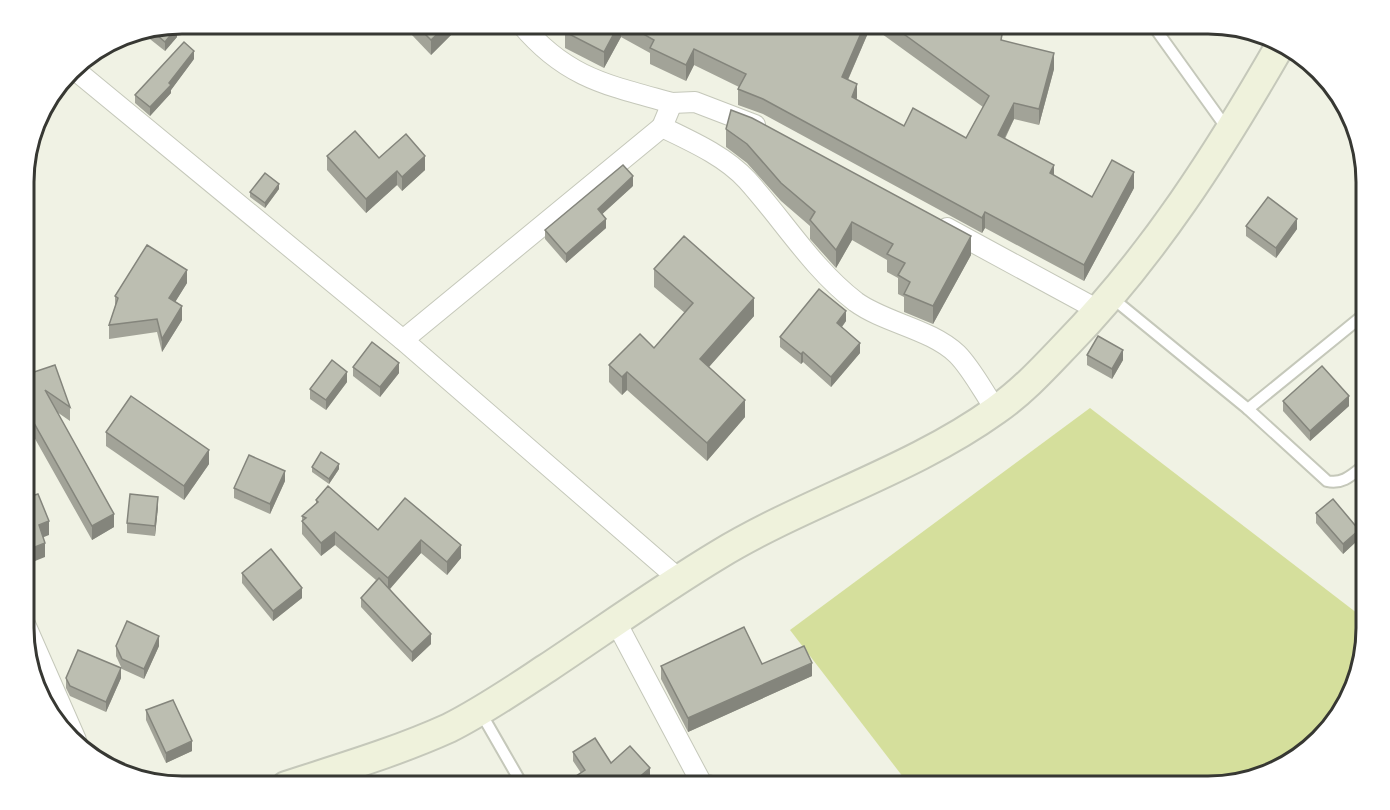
<svg xmlns="http://www.w3.org/2000/svg" width="1390" height="810" font-family="'Roboto Condensed',sans-serif">
  <style>
    .green { fill: #d5df9c }
    .lines { fill: none; stroke-linecap: round; stroke-linejoin: round }
    .lane-casing { stroke: #c5c8ba; stroke-width: 14 }
    .street-casing { stroke: #c5c8ba; stroke-width: 22 }
    .secondary-casing { stroke: #c5c8ba; stroke-width: 32 }
    .lane { stroke: #fff; stroke-width: 10 }
    .street { stroke: #fff; stroke-width: 20 }
    .secondary { stroke: #eff2dc; stroke-width: 28 }
    .wall { fill: #a2a398; fill-rule: evenodd }
    .shaded-wall { fill: #84857c }
    .building { fill: #bcbeb1; stroke: #84857c; stroke-width: 1.5 }
    .rim { fill: none; stroke: #373833; stroke-width: 3 }
  </style>
  <rect width="100%" height="100%" fill="#f0f2e4"/>
  <!-- green -->
  <polygon class="green" points="1090,408 1366,620 1366,637 1345,707 1287,765 1217,786 910,786 790,630"/>
  <g class="lines">
    <defs>
      <g id="lane">
        <polyline points="1152,24 1228,130"/>
        <polyline points="1111,297 1248,409 1366,313"/>
        <path d="M1248,409L1327,481C1343,485 1353,474 1366,464"/>
        <polyline points="481,713 523,786"/>
      </g>
      <g id="street">
        <path d="M521,24C566,78 607,85 672,103L662,127C691,141 725,156 747,180C784,221 812,268 856,302C885,323 931,329 957,354C972,369 984,393 996,410"/>
        <polyline points="74,69 403,340 680,580"/>
        <polyline points="672,103 695,102 755,125"/>
        <polyline points="947,228 1100,311"/>
        <polyline points="403,340 662,127"/>
        <polyline points="616,622 702,784 712,786"/>
        <polyline points="25,624 76,740"/>
      </g>
      <path id="secondary" d="M286,786C341,768 396,752 449,728C483,711 515,689 547,668C604,630 660,590 718,555C807,501 911,471 996,410C1022,392 1044,368 1066,345C1153,256 1219,152 1281,44"/>
    </defs>
    <!-- lane casing -->
    <use href="#lane" class="lane-casing"/>
    <!-- street casing -->
    <use href="#street" class="street-casing"/>
    <!-- secondary casing -->
    <use href="#secondary" class="secondary-casing"/>
    <!-- lane -->
    <use href="#lane" class="lane"/>
    <!-- street -->
    <use href="#street" class="street"/>
    <!-- secondary -->
    <use href="#secondary" class="secondary"/>
  </g>
  <!-- wall -->
  <g class="wall">
    <polygon points="411,24 462,24 431,55 411,34"/>
    <path d="M570,24H985L1003,41L1054,69L1039,125L1014,119L1005,139L1054,176L1092,197L1134,188L1084,281L985,228L982,233L763,114L738,105V89L739,87L694,65L686,81L650,64V53L621,37L604,68L565,48V32ZM871,26L983,107L966,138L904,126L857,100L848,80Z"/>
    <polygon points="175,26 177,37 165,51 141,32"/>
    <polygon points="194,59 171,90 171,93 150,116 135,103 135,95"/>
    <polygon points="726,129 971,255 933,324 904,312 904,297 898,294 898,278 887,272 887,260 852,240 836,268 810,239 810,226 781,201 747,163 726,147"/>
    <polygon points="327,156 379,158 425,170 402,191 397,185 366,213 327,170"/>
    <polygon points="633,186 602,214 606,228 566,263 545,239 545,230"/>
    <polygon points="279,189 265,208 250,197 250,192"/>
    <polygon points="1246,226 1297,229 1276,258 1246,236"/>
    <polygon points="654,269 754,316 709,367 745,417 707,461 627,390 622,395 609,382 609,365 654,348 685,313 654,287"/>
    <polygon points="187,283 175,302 182,320 162,352 157,332 109,339 109,325 115,306 115,296"/>
    <polygon points="846,321 842,327 860,353 831,387 803,362 801,364 780,347 780,337"/>
    <polygon points="1087,355 1123,360 1112,379 1087,365"/>
    <polygon points="353,367 399,373 380,397 353,376"/>
    <polygon points="25,375 70,407 70,421 57,412 114,527 92,540 25,421"/>
    <polygon points="347,382 326,410 310,399 310,389"/>
    <polygon points="1283,401 1349,406 1310,441 1283,411"/>
    <polygon points="106,432 209,464 184,500 106,446"/>
    <polygon points="312,467 339,469 329,484 312,472"/>
    <polygon points="285,481 270,514 234,498 234,488"/>
    <polygon points="405,498 461,558 447,575 421,553 390,589 431,644 412,662 361,607 361,598 376,580 335,545 321,556 302,534 302,516 316,504 316,500 378,530"/>
    <polygon points="158,507 155,536 127,533 127,523"/>
    <polygon points="1316,513 1359,539 1343,554 1316,523"/>
    <polygon points="242,573 302,598 273,621 242,583"/>
    <polygon points="116,646 159,646 144,679 122,669 116,656"/>
    <polygon points="762,664 812,676 688,732 661,679 661,666"/>
    <polygon points="66,678 121,678 106,712 70,696 66,688"/>
    <polygon points="146,710 192,751 166,763 146,720"/>
    <polygon points="573,752 611,763 650,778 640,786 561,786 581,773 573,761"/>
  </g>
  <!-- shaded-wall -->
  <g class="shaded-wall">
    <polygon points="448,24 462,24 431,55 431,40"/>
    <polygon points="619,24 621,24 621,37 604,68 604,52"/>
    <polygon points="865,24 871,24 871,26 842,93 842,77"/>
    <polygon points="177,27 177,37 165,51 165,42"/>
    <polygon points="694,49 694,65 686,81 686,65"/>
    <polygon points="194,51 194,59 171,90 171,93 150,116 150,107"/>
    <polygon points="1054,53 1054,69 1039,125 1039,109"/>
    <polygon points="857,84 857,99 852,97"/>
    <polygon points="1014,103 1014,119 998,151 998,135"/>
    <polygon points="425,156 425,170 402,191 402,177"/>
    <polygon points="1054,165 1054,181 1050,173"/>
    <polygon points="397,171 397,185 366,213 366,199"/>
    <polygon points="1134,172 1134,188 1084,281 1084,265"/>
    <polygon points="633,176 633,186 598,218 598,209"/>
    <polygon points="279,184 279,189 265,208 265,203"/>
    <polygon points="985,212 985,228 982,233 982,218"/>
    <polygon points="606,219 606,228 566,263 566,254"/>
    <polygon points="1297,219 1297,229 1276,258 1276,248"/>
    <polygon points="852,222 852,240 836,268 836,250"/>
    <polygon points="971,236 971,255 933,324 933,306"/>
    <polygon points="187,270 187,283 169,312 169,298"/>
    <polygon points="754,298 754,316 700,377 700,359"/>
    <polygon points="182,306 182,320 162,352 162,339"/>
    <polygon points="846,311 846,321 837,333 837,323"/>
    <polygon points="860,343 860,353 831,387 831,377"/>
    <polygon points="1123,350 1123,360 1112,379 1112,369"/>
    <polygon points="803,352 803,362 801,364 801,354"/>
    <polygon points="399,363 399,373 380,397 380,387"/>
    <polygon points="347,372 347,382 326,410 326,400"/>
    <polygon points="627,372 627,390 622,395 622,377"/>
    <polygon points="1349,396 1349,406 1310,441 1310,431"/>
    <polygon points="745,400 745,417 707,461 707,443"/>
    <polygon points="209,450 209,464 184,500 184,486"/>
    <polygon points="339,464 339,469 329,484 329,479"/>
    <polygon points="285,471 285,481 270,514 270,504"/>
    <polygon points="158,497 158,507 155,536 155,526"/>
    <polygon points="114,514 114,527 92,540 92,526"/>
    <polygon points="49,521 49,535 39,539 39,525"/>
    <polygon points="1359,530 1359,539 1343,554 1343,544"/>
    <polygon points="335,532 335,545 321,556 321,543"/>
    <polygon points="421,540 421,553 388,591 388,578"/>
    <polygon points="45,543 45,557 25,565 25,551"/>
    <polygon points="461,545 461,558 447,575 447,562"/>
    <polygon points="302,588 302,598 273,621 273,611"/>
    <polygon points="431,634 431,644 412,662 412,652"/>
    <polygon points="159,636 159,646 144,679 144,669"/>
    <polygon points="812,663 812,676 688,732 688,718"/>
    <polygon points="121,668 121,678 106,712 106,702"/>
    <polygon points="192,741 192,751 166,763 166,753"/>
    <polygon points="650,768 650,778 640,786 630,786"/>
    <polygon points="625,780 625,786 616,786"/>
  </g>
  <!-- building -->
  <g class="building">
    <polygon points="415,24 448,24 431,40"/>
    <polygon points="570,24 619,24 604,52 565,32"/>
    <polygon points="626,24 865,24 842,77 857,84 852,97 904,126 913,108 966,138 989,96 890,24 985,24 1003,29 1001,40 1054,53 1039,109 1014,103 998,135 1054,165 1050,173 1092,197 1112,160 1134,172 1084,265 985,212 982,218 763,99 738,89 746,74 694,49 686,65 650,48 654,40"/>
    <polygon points="175,26 177,27 165,42 151,30"/>
    <polygon points="184,42 194,51 169,83 171,85 150,107 135,95"/>
    <polygon points="731,110 752,118 971,236 933,306 904,294 910,282 898,275 905,263 887,254 893,244 852,222 836,250 810,220 815,212 781,183 747,144 726,129"/>
    <polygon points="355,131 379,158 406,134 425,156 402,177 397,171 366,199 327,156"/>
    <polygon points="623,165 633,176 598,209 606,219 566,254 545,230"/>
    <polygon points="265,173 279,184 265,203 250,192"/>
    <polygon points="1268,197 1297,219 1276,248 1246,226"/>
    <polygon points="684,236 754,298 700,359 745,400 707,443 627,372 622,377 609,365 640,334 654,348 693,303 654,269"/>
    <polygon points="147,245 187,270 169,298 182,306 162,339 157,319 109,325 118,298 115,296"/>
    <polygon points="819,289 846,311 837,323 860,343 831,377 803,352 801,354 780,337"/>
    <polygon points="1098,336 1123,350 1112,369 1087,355"/>
    <polygon points="372,342 399,363 380,387 353,367"/>
    <polygon points="332,360 347,372 326,400 310,389"/>
    <polygon points="55,365 70,407 45,390 114,514 92,526 25,407 25,375"/>
    <polygon points="1322,366 1349,396 1310,431 1283,401"/>
    <polygon points="131,396 209,450 184,486 106,432"/>
    <polygon points="321,452 339,464 329,479 312,467"/>
    <polygon points="249,455 285,471 270,504 234,488"/>
    <polygon points="328,486 378,530 405,498 461,545 447,562 421,540 388,578 335,532 321,543 302,521 306,518 302,516 318,502 316,500"/>
    <polygon points="38,494 49,521 39,525 45,543 25,551 25,498"/>
    <polygon points="130,494 158,497 155,526 127,523"/>
    <polygon points="1333,499 1359,530 1343,544 1316,513"/>
    <polygon points="271,549 302,588 273,611 242,573"/>
    <polygon points="379,578 431,634 412,652 361,598"/>
    <polygon points="127,621 159,636 144,669 122,659 116,646"/>
    <polygon points="744,627 762,664 804,646 812,663 688,718 661,666"/>
    <polygon points="78,650 121,668 106,702 70,686 66,678"/>
    <polygon points="173,700 192,741 166,753 146,710"/>
    <polygon points="595,738 611,763 630,746 650,768 630,785 625,780 616,786 561,786 585,770 573,752"/>
  </g>
  <!-- crop -->
  <path d="M0 0H1390V810H0ZM182 34H1208A148 148 0 0 1 1356 182V628A148 148 0 0 1 1208 776H182A148 148 0 0 1 34 628V182A148 148 0 0 1 182 34Z" fill="#fff" fill-rule="evenodd"/>
  <path class="rim" d="M182 34H1208A148 148 0 0 1 1356 182V628A148 148 0 0 1 1208 776H182A148 148 0 0 1 34 628V182A148 148 0 0 1 182 34Z"/>
</svg>
